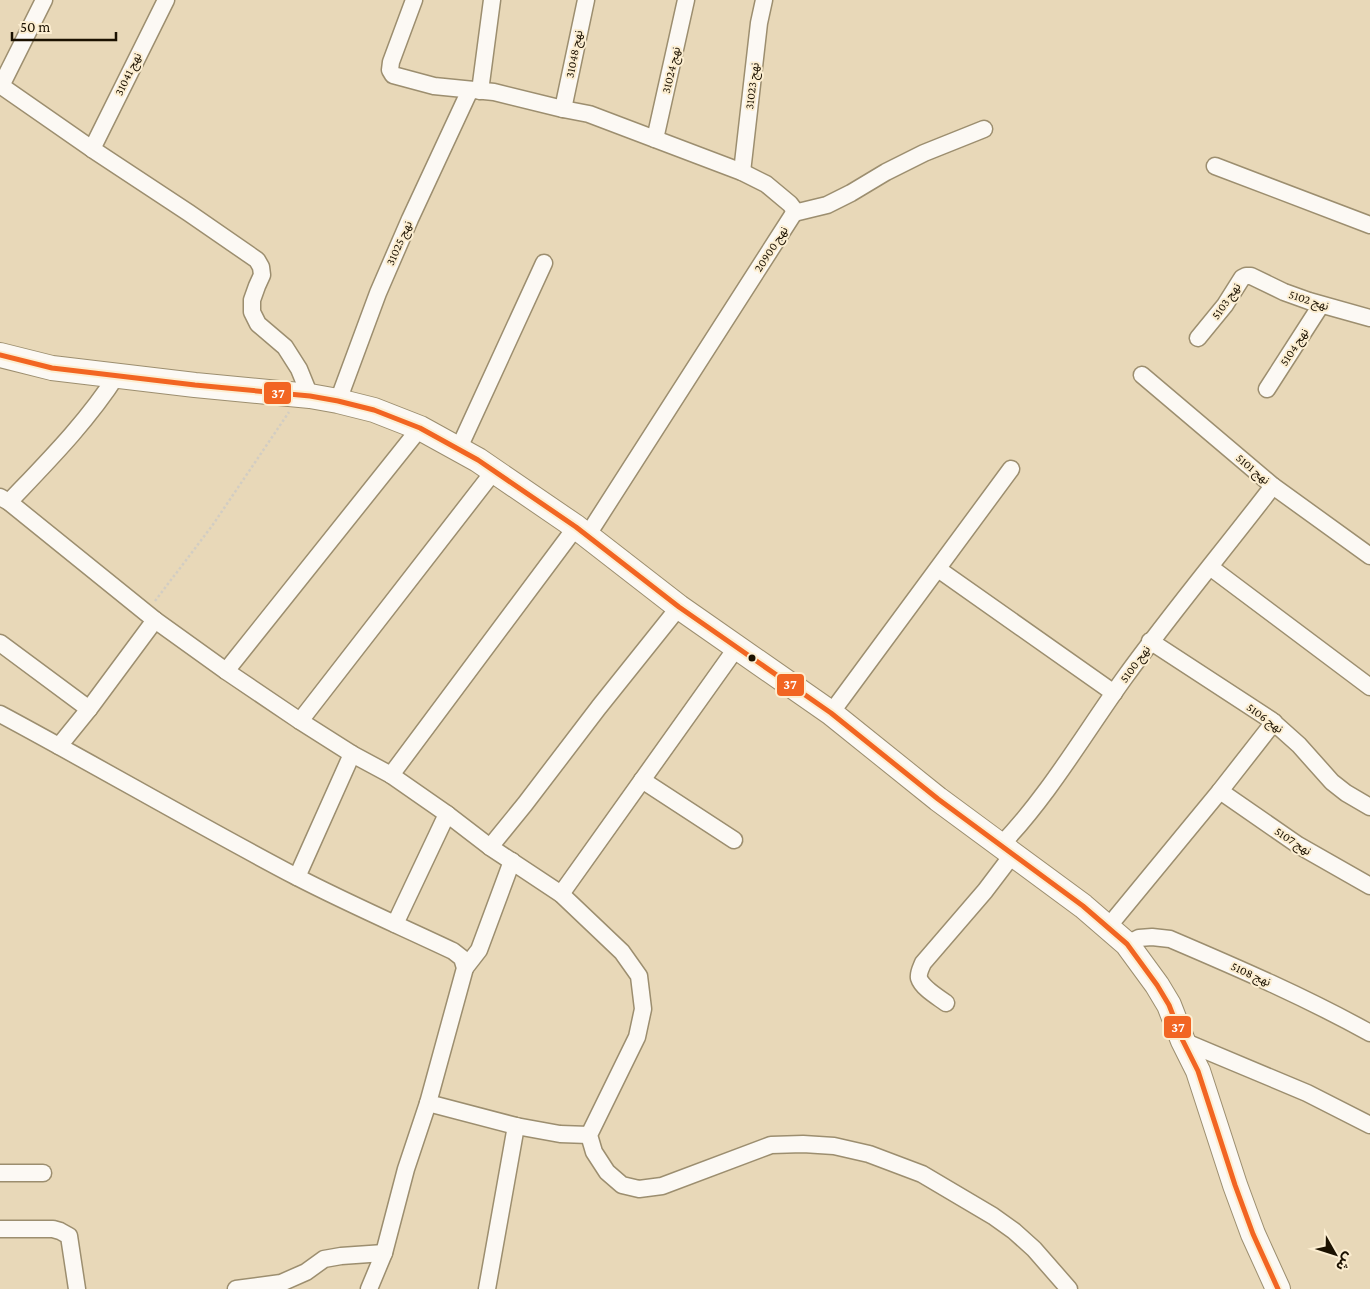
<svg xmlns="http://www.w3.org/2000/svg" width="1370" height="1289" font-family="'Crimson Pro','Noto Sans Arabic',serif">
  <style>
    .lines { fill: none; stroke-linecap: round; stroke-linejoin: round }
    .minor-casing { stroke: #9c8e6f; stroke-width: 19 }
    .secondary-casing { stroke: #9c8e6f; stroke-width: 26 }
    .path { stroke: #d2cdc3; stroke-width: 2.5; stroke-dasharray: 2.5 2.5; stroke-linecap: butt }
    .minor { stroke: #fcf9f4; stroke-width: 16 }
    .secondary { stroke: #fcf9f4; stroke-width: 24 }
    .bus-1-casing { stroke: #fceed1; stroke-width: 9 }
    .bus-1 { stroke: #f26522; stroke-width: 5 }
    .bus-dot { fill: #1b1100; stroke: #fceed1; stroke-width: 2 }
    .labels { text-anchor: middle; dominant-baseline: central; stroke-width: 4; stroke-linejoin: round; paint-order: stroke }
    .street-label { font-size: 12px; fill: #1b1100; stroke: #fceed1 }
    .line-badge { stroke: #fceed1; stroke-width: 2 }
    .badge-label { font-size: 14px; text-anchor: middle; font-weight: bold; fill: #fff }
  </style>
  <rect width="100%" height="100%" fill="#e8d8b8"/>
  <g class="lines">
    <defs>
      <g id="minor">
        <polyline points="414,0 391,62 390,70 393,75 434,86 494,92 563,109 589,114 742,172 766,184 790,204 793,208 794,213"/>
        <polyline points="0,85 92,149 189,213 257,260 261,267 262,275 257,286 252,300 252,312 258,324 285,347 299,369 310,396"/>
        <polyline points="1,86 44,0"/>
        <polyline points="480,91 492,0"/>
        <polyline points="563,109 586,0"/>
        <polyline points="655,139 686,0"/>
        <polyline points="92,149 166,0"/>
        <polyline points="1215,166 1370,225"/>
        <polyline points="742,172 759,23 764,0"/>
        <polyline points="794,213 827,205 851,193 886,172 924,153 984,129"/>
        <polyline points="1198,338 1225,305 1242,278 1246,276 1251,276 1284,292 1309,301 1370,318"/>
        <polyline points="1142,375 1273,486 1370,556"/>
        <polyline points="1267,389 1321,305"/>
        <polyline points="338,401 378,293 410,219 470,90"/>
        <polyline points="459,448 544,263"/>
        <polyline points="0,497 9,502 155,620 226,671 300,721 352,754 391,775 447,814 490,847 561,894 622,952 639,976 643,1009 637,1037 589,1135 594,1152 607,1172 622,1185 639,1189 662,1186 771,1145 803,1144 834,1146 869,1154 922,1174 993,1216 1014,1231 1034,1249 1069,1289"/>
        <path d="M9,502C47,462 87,422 117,375"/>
        <polyline points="587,536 794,213"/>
        <polyline points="1210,567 1370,687"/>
        <polyline points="938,569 1114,693"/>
        <polyline points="1150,641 1271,720 1299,745 1332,782 1346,793 1370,807"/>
        <polyline points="0,643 89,709"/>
        <polyline points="226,671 420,428"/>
        <polyline points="831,713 1011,469"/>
        <path d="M0,714C99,767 196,824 295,876C347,903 400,926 453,951L462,958L465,968L428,1103L516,1126L560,1134L589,1135"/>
        <polyline points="300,721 494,471"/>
        <polyline points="59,746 89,709 155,620"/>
        <polyline points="391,775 576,527"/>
        <polyline points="642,780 734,840"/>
        <polyline points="1220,791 1298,845 1370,886"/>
        <path d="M1001,845C1049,795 1084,734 1125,677C1172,612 1224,550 1273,486"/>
        <polyline points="490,847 525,804 599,707 679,607"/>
        <polyline points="297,877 352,754"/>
        <polyline points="561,894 737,647"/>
        <polyline points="395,924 447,814"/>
        <polyline points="1108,927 1220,791 1274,722"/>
        <path d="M1127,944L1139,938L1152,937L1170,939C1238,968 1305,997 1370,1033"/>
        <polyline points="465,968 479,950 512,861"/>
        <path d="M946,1003C938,997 922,988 919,978C918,973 921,968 923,963L985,891L1013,854"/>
        <polyline points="1183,1041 1307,1093 1370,1125"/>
        <polyline points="0,1173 43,1173"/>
        <polyline points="0,1229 53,1229 60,1231 69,1236 77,1289"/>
        <polyline points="236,1289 281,1283 306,1272 324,1259 341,1256 384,1253"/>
        <polyline points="369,1289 384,1253 406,1169 428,1103"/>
        <polyline points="487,1289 516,1126"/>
      </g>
      <polyline id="secondary" points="0,355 52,368 195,385 310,396 338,401 374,410 420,428 478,460 576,527 679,607 831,713 938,799 1083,906 1127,944 1157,985 1169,1005 1183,1041 1198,1071 1235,1185 1253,1234 1278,1289"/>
    </defs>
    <!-- minor casing -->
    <use href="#minor" class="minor-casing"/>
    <!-- secondary casing -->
    <use href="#secondary" class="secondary-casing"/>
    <!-- path -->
    <polyline class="path" points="155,601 212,526 289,412"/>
    <!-- minor -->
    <use href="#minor" class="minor"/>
    <!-- secondary -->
    <use href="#secondary" class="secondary"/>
    <defs>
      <polyline id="bus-1" points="0,355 52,368 195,385 310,396 338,401 374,410 420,428 478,460 576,527 679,607 831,713 938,799 1083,906 1127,944 1157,985 1169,1005 1183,1041 1198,1071 1235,1185 1253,1234 1278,1289"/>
    </defs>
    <!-- bus-1 casing -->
    <use href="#bus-1" class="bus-1-casing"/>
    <!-- bus-1 -->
    <use href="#bus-1" class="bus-1"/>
  </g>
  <!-- markers -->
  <circle class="bus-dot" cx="752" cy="658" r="4.5"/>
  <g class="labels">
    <!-- street labels -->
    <g class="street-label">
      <text transform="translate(574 54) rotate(-79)">نهج 31048</text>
      <text transform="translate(671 70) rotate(-77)">نهج 31024</text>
      <text transform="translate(128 74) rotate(-64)">نهج 31041</text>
      <text transform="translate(752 86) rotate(-83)">نهج 31023</text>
      <text transform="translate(399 243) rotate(-66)">نهج 31025</text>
      <text transform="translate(771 249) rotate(-57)">نهج 20900</text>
      <text transform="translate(1309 300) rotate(18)">نهج 5102</text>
      <text transform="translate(1226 301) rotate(-55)">نهج 5103</text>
      <text transform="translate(1294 347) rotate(-57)">نهج 5104</text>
      <text transform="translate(1253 469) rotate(40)">نهج 5101</text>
      <text transform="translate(1135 664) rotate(-54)">نهج 5100</text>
      <text transform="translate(1265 718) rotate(36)">نهج 5106</text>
      <text transform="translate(1293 841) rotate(33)">نهج 5107</text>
      <text transform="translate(1251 974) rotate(24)">نهج 5108</text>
    </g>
  </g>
  <g class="line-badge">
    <rect x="263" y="381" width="29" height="24" rx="5" fill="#f26522"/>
    <rect x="776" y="673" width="29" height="24" rx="5" fill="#f26522"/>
    <rect x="1163" y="1015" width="29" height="24" rx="5" fill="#f26522"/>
  </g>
  <g class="badge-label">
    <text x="278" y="398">37</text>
    <text x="790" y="689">37</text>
    <text x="1178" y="1032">37</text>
  </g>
  <!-- north arrow -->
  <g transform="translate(1335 1254) rotate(129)" stroke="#fceed1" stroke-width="4" paint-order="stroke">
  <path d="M0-4L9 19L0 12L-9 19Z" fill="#1b1100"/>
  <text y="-8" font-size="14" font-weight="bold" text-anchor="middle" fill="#1b1100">ش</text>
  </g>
  <!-- scale -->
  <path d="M12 32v8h104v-8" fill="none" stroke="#1b1100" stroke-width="2.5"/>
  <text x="20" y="32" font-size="15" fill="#1b1100" stroke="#fceed1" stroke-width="4" paint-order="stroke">50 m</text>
</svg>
